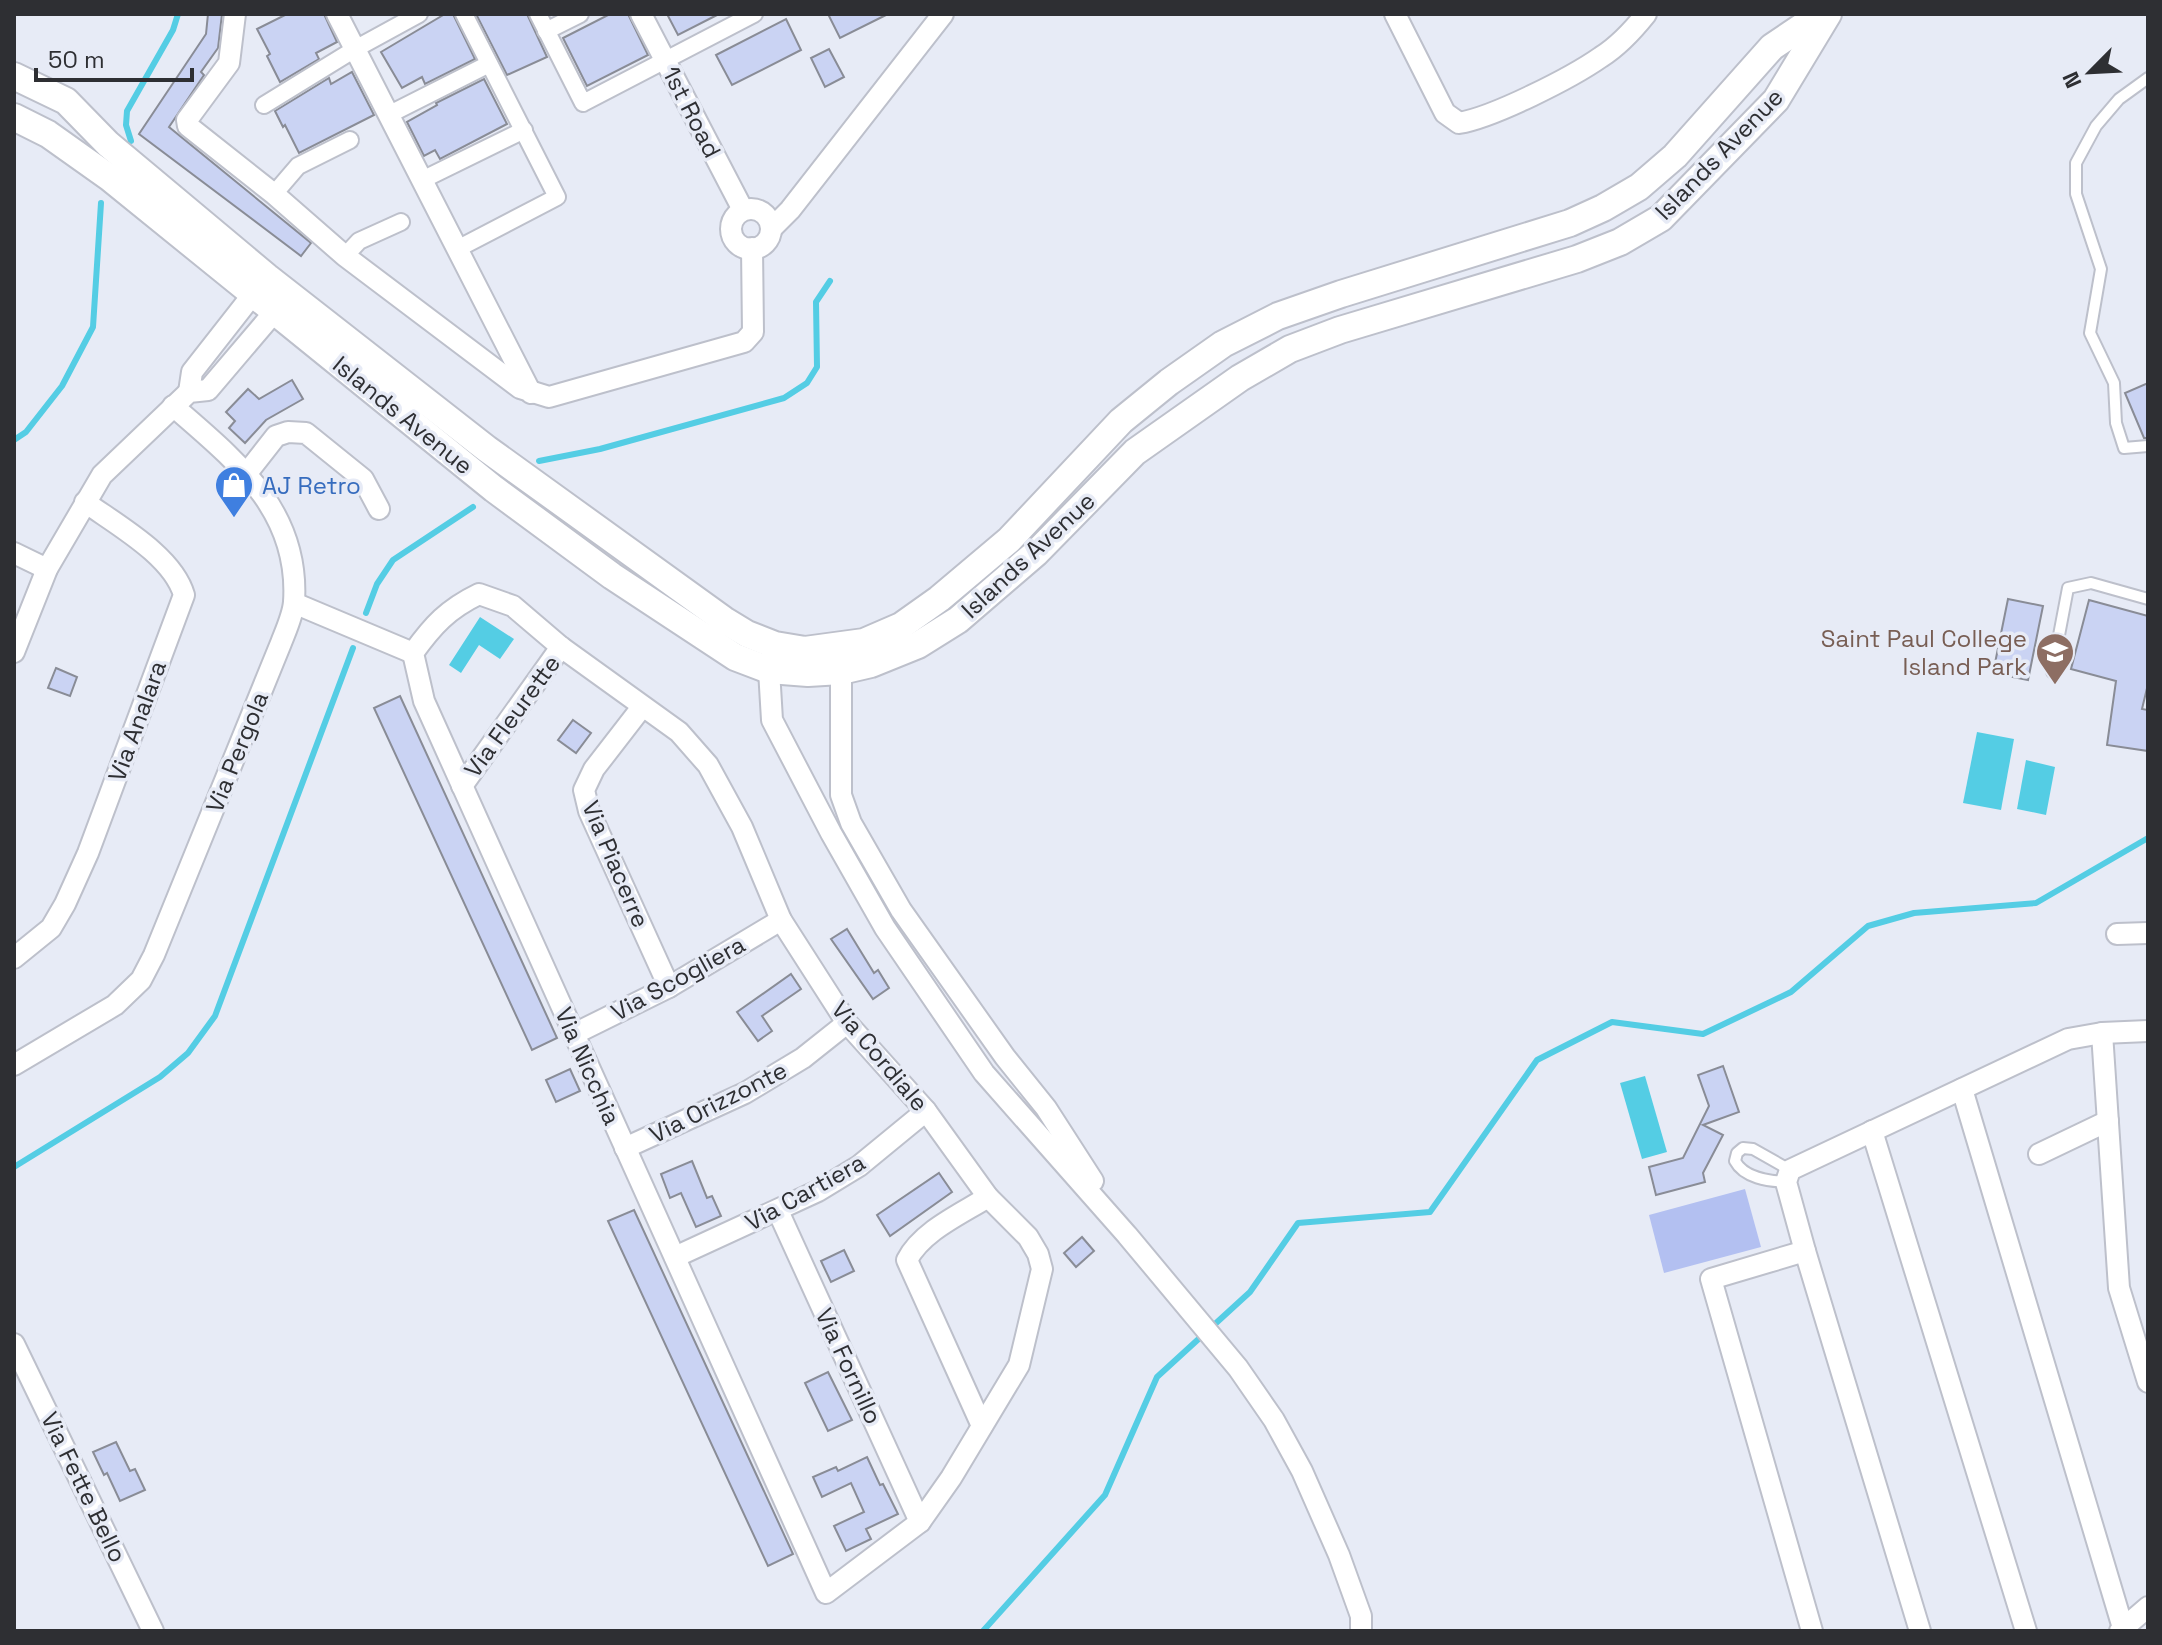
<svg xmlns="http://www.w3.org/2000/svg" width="2162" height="1645" font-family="'Space Grotesk',sans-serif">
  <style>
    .green { fill: #b3c0f1 }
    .water { fill: #54cde4 }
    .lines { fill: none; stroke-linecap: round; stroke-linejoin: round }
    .stream { stroke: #54cde4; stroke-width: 6 }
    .building { fill: #cad3f3; stroke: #898c96; stroke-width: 2 }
    .service-casing { stroke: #bdc0cb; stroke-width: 14 }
    .pedestrian-casing { stroke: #bdc0cb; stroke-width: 20 }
    .minor-casing { stroke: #bdc0cb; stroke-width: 24 }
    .tertiary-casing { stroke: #bdc0cb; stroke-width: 30 }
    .service { stroke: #fff; stroke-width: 10 }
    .pedestrian { stroke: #fff; stroke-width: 16 }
    .minor { stroke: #fff; stroke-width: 20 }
    .tertiary { stroke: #fff; stroke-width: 26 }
    .labels { text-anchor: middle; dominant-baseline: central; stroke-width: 7; stroke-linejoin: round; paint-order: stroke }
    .street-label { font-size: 24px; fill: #2e2f33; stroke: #e7ebf6 }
    .shop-label { font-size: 24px; fill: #366cbe; stroke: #e7ebf6; text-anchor: start }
    .education-label { font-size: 24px; fill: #785e54; stroke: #e7ebf6; text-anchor: end }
  </style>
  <rect width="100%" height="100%" fill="#e7ebf6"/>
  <!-- green -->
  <polygon class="green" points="1745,1189 1761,1247 1664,1273 1649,1215"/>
  <!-- water -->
  <g class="water">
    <polygon points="480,617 514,639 500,659 479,645 461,673 449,665"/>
    <polygon points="1977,732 2014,739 2001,810 1963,803"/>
    <polygon points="2026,760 2055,767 2046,815 2017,809"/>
    <polygon points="1645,1076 1667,1152 1642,1159 1620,1083"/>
  </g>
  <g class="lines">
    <!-- stream -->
    <g class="stream">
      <polyline points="131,141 126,125 127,111 173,30 178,14"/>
      <polyline points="14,440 26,432 62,386 93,327 101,203"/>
      <polyline points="539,461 600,449 784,398 807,383 817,367 816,302 830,281"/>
      <polyline points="366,613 377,584 393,560 473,507"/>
      <polyline points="14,1167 160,1077 188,1053 215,1016 353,648"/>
      <polyline points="983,1631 1105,1495 1157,1377 1250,1292 1298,1223 1430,1212 1537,1060 1612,1022 1703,1034 1791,992 1868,926 1914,913 2036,903 2148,838"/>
    </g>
  </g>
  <!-- building -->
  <g class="building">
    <polygon points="208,14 222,14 218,48 201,72 204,75 169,127 311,243 301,256 139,134 206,34"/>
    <polygon points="287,14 324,14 337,42 316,53 319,59 280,82 267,56 270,54 257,29"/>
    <polygon points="445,14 453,14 475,59 425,84 422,77 402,88 381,52"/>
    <polygon points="476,14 527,14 547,57 507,75"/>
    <polygon points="610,14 628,14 648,55 587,86 563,38"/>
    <polygon points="667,14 719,14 678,35"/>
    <polygon points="828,14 888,14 840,38"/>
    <polygon points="786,19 801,50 732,85 716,55"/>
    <polygon points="829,49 844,77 825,87 811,58"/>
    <polygon points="352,72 374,115 299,153 285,125 283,127 275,111 329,78 331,84"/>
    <polygon points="484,79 507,124 440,159 435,150 424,156 407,122 437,105 436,103"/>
    <polygon points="292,380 303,399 266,420 245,443 229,428 235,421 226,412 248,389 259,399"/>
    <polygon points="2148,383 2148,438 2144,438 2125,393"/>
    <polygon points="2008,599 2043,606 2028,680 1993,673"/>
    <polygon points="2089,600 2148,616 2148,684 2142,709 2148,710 2148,751 2107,745 2116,681 2071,669"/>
    <polygon points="56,668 77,677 70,696 48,688"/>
    <polygon points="400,696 557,1038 532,1050 374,708"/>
    <polygon points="573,720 591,733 576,753 558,740"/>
    <polygon points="847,929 874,973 878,970 889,988 873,999 831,939"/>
    <polygon points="791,974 801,989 762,1016 772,1031 758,1041 737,1012"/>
    <polygon points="1723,1066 1739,1112 1703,1125 1723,1135 1703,1173 1705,1182 1656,1195 1649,1167 1683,1158 1709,1106 1698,1075"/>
    <polygon points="570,1069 580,1091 556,1102 546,1080"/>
    <polygon points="692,1161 707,1198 712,1196 721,1216 696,1227 681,1193 670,1198 661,1174"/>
    <polygon points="939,1173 952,1192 890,1236 877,1215"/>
    <polygon points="634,1210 793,1554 768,1566 608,1221"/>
    <polygon points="1082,1237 1094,1251 1076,1267 1064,1253"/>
    <polygon points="844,1250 854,1271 831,1282 821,1261"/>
    <polygon points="828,1372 852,1420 828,1431 805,1383"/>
    <polygon points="116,1442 130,1471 135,1469 145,1490 120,1501 107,1473 104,1475 93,1452"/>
    <polygon points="867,1457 880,1485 883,1484 898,1514 866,1529 871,1539 846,1551 834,1526 864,1512 851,1483 822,1497 813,1477 836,1467 838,1471"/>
  </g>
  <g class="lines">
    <defs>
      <g id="service">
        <polyline points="2148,78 2119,99 2096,126 2076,163 2076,194 2101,269 2090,333 2114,383 2116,423 2124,448 2148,446"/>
        <polyline points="2052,672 2068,588 2091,583 2148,599"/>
        <path d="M1786,1182C1768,1181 1744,1178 1735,1161L1737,1153L1743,1148L1753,1149L1790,1170"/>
      </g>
      <g id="pedestrian">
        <polyline points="538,14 583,103 754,14"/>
        <polyline points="546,31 580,14"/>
        <polyline points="264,105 355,49 419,14"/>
        <polyline points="388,115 489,64"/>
        <polyline points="422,180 524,130"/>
        <polyline points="274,194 298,166 350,140"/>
        <polyline points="457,249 557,197 464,14"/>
        <polyline points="345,256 359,241 401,222"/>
      </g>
      <g id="minor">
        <polyline points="235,14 229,63 187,120 188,126 274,194 345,256 520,388 549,397 744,342 753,332 752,248"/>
        <polyline points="337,14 531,393"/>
        <polyline points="641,14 743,210"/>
        <path d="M1395,14L1445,113L1459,123C1494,117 1571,78 1601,57C1617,47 1634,29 1646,14"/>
        <circle cx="751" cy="229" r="20"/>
        <polyline points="771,229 790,210 943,14"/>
        <polyline points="189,392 192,372 261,284"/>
        <polyline points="247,473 276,436 288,432 306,433 363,479 379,509"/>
        <polyline points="14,553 47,569"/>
        <path d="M479,594L513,606L561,647L679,732L708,765L742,827L781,920L847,1023L926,1111L988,1197L1028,1237L1038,1254L1042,1269L1019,1365L951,1478L920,1522L826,1593L424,701L413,653C433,625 448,609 479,594Z"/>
        <polyline points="294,603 413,653"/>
        <polyline points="14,652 47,569 102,475 189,392 208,390 282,303"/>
        <polyline points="772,656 769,670 772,720 831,833 885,928 984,1073 1127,1235 1238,1368 1274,1420 1302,1471 1339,1555 1361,1616 1361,1631"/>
        <polyline points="838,658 841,671 841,795 851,823 901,910 1005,1057 1046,1108 1093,1181"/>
        <polyline points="642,707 594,769 584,790 589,811 669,987"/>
        <polyline points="462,786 561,647"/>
        <polyline points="2117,934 2148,933"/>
        <path d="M14,958L51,928L65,904L88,853L184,595C173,556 117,525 85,502"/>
        <polyline points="2102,1033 2119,1288 2148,1382"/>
        <polyline points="574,1034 669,987 781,920"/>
        <path d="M14,1065L115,1005L141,980L154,955L281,643C286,630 293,615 294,602C300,510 235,460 173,406"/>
        <polyline points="1962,1089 2123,1628"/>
        <polyline points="1872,1131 2026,1631"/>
        <polyline points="625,1148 745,1093 803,1058 847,1023"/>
        <polyline points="2039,1154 2108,1121"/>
        <polyline points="778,1211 920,1522"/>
        <polyline points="1805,1251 1711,1279 1812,1631"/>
        <polyline points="675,1257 818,1191 859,1166 926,1111"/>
        <polyline points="14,1344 153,1631"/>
        <path d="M982,1426L907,1260C922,1231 961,1214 988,1197"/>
        <polyline points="1920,1631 1805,1251 1786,1182 1790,1170 2068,1039 2102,1033 2148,1031"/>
        <polyline points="2120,1631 2148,1607"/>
      </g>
      <g id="tertiary">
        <polyline points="14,76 66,101 108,144 267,277 487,449 724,620 747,634 775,645 805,650 864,642 901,626 939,599 1009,540 1121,421 1169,382 1223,344 1278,316 1341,294 1570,223 1603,208 1639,187 1675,156 1772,47 1821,14"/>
        <polyline points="14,117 48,134 110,178 494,489 612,576 735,657 769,670 808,673 841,671 871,664 918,645 958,620 1036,553 1135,452 1240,378 1290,349 1340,330 1577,259 1620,242 1661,218 1776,100 1828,14"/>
      </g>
    </defs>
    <!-- service casing -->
    <use href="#service" class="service-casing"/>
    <!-- pedestrian casing -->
    <use href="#pedestrian" class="pedestrian-casing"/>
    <!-- minor casing -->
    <use href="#minor" class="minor-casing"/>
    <!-- tertiary casing -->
    <use href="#tertiary" class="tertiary-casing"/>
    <!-- service -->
    <use href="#service" class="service"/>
    <!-- pedestrian -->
    <use href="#pedestrian" class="pedestrian"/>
    <!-- minor -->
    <use href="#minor" class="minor"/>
    <!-- tertiary -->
    <use href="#tertiary" class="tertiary"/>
  </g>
  <!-- icons -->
  <defs>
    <symbol id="shop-pin" viewBox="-11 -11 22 30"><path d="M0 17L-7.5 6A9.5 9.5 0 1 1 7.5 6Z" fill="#3f7fe0" stroke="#e7ebf6"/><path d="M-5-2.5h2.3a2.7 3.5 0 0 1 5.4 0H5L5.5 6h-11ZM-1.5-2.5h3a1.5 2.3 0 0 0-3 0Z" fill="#fff"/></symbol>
    <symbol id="school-pin" viewBox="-11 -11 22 30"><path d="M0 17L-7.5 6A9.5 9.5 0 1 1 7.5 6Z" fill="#8d6e63" stroke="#e7ebf6"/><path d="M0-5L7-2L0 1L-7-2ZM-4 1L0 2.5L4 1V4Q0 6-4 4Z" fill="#fff"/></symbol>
  </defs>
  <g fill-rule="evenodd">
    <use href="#shop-pin" x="212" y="463" width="44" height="60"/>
    <use href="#school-pin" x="2033" y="630" width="44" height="60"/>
  </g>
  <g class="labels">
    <!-- street labels -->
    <g class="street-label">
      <text transform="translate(692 112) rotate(63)">1st Road</text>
      <text transform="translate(1719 154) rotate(-46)">Islands Avenue</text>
      <text transform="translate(403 415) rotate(39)">Islands Avenue</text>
      <text transform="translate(1028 555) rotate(-43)">Islands Avenue</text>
      <text transform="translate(512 716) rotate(-54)">Via Fleurette</text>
      <text transform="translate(137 721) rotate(-70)">Via Analara</text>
      <text transform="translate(237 752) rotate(-68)">Via Pergola</text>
      <text transform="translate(616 864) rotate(67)">Via Piacerre</text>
      <text transform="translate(678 978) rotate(-29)">Via Scogliera</text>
      <text transform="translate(880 1056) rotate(50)">Via Cordiale</text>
      <text transform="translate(588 1066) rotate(66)">Via Nicchia</text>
      <text transform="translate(718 1102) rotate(-27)">Via Orizzonte</text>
      <text transform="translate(805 1192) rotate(-29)">Via Cartiera</text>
      <text transform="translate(849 1366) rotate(65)">Via Fornillo</text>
      <text transform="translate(84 1487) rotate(64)">Via Fette Bello</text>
    </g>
    <!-- shop labels -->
    <g class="shop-label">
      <text x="262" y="485">AJ Retro</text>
    </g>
    <!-- education labels -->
    <g class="education-label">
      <text x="2027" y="638">Saint Paul College<tspan x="2027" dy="28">Island Park</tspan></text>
    </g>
  </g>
  <!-- border -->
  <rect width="2162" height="1645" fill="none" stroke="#2e2f33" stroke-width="32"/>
  <!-- north arrow -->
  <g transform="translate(2090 72) rotate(246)" stroke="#e7ebf6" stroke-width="6" paint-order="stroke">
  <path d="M0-6L14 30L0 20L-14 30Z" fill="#2e2f33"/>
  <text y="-12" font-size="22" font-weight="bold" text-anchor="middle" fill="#2e2f33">N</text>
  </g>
  <!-- scale -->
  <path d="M36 68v12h156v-12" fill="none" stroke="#2e2f33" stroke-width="4"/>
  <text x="48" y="68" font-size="24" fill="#2e2f33" stroke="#e7ebf6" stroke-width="6" paint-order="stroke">50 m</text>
</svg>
